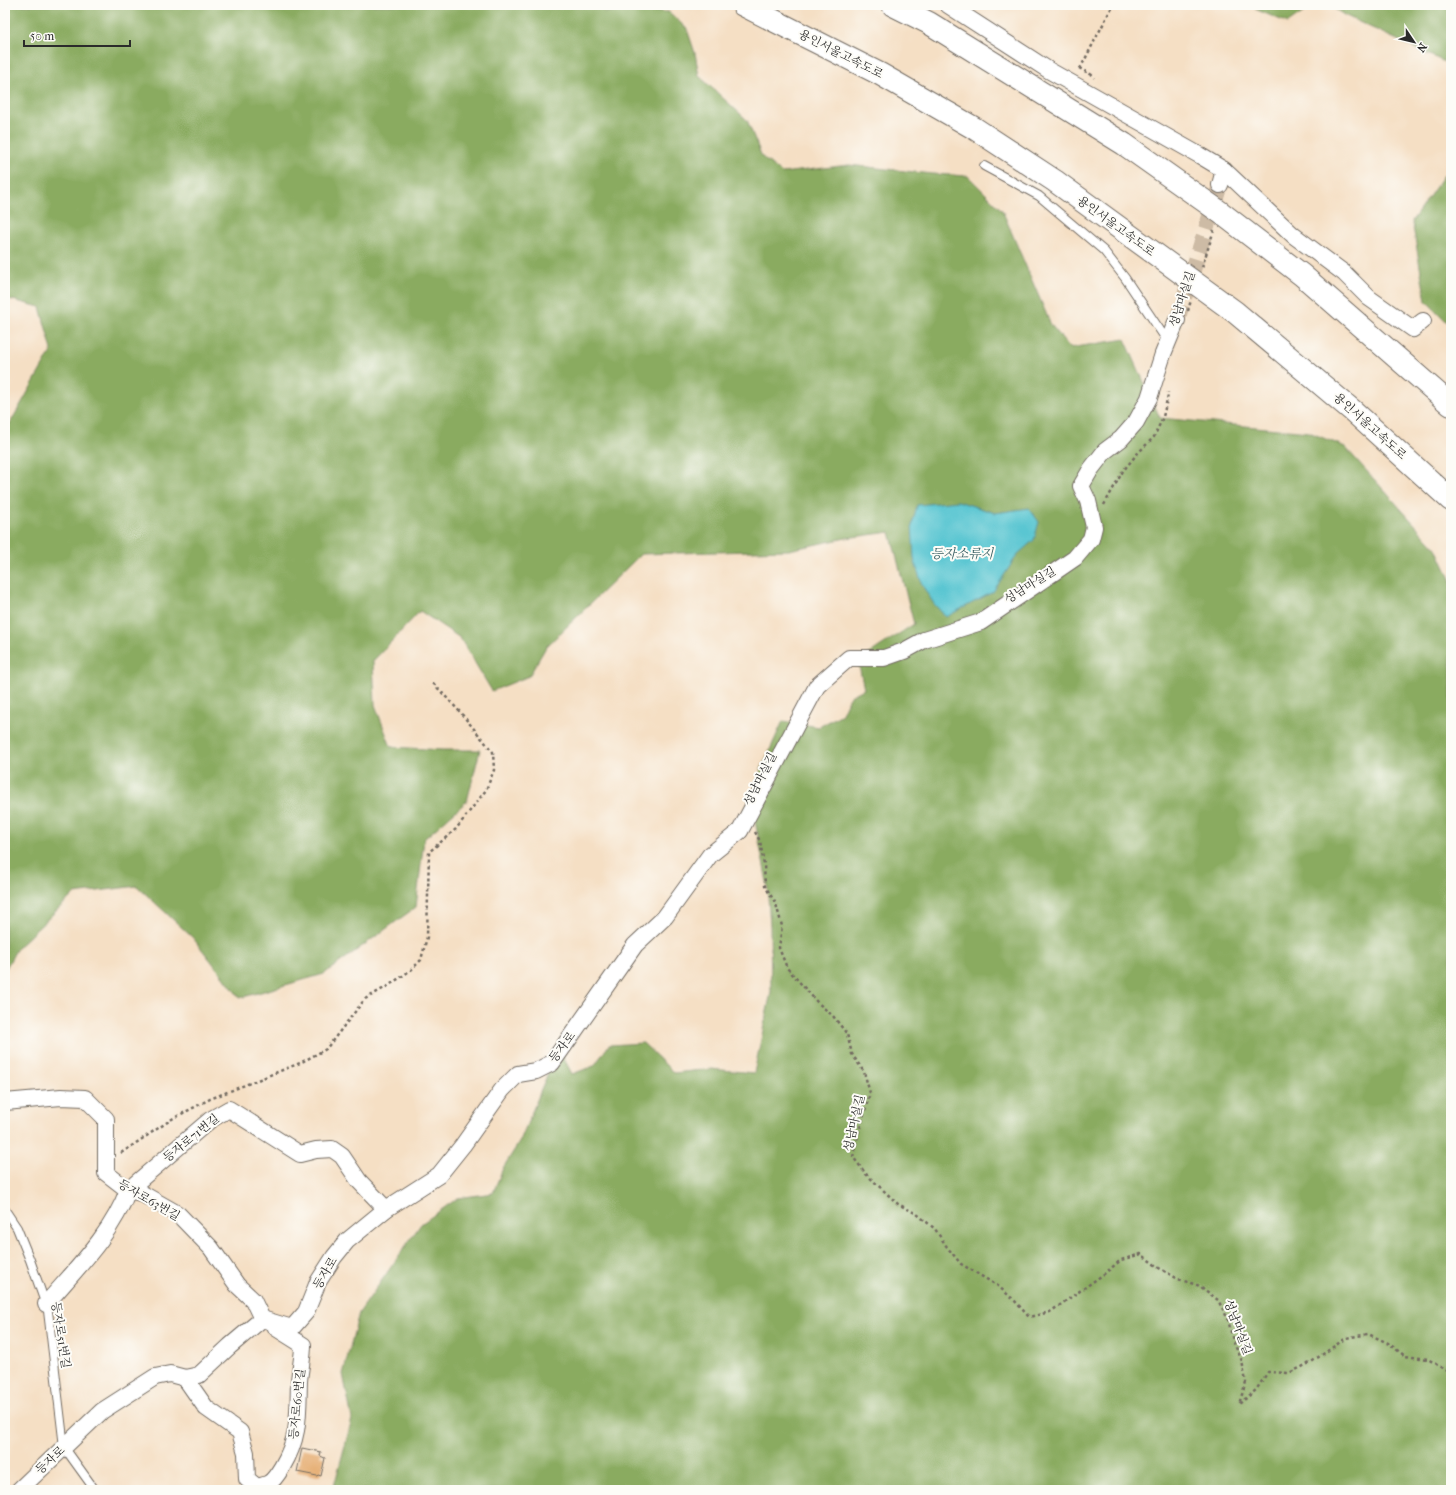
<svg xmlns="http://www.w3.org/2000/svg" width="1456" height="1495" font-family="'IM FELL French Canon','Noto Serif KR',serif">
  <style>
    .forest { fill: #8aab60; stroke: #5a6b46 }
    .water { fill: #5ac6d2; stroke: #42787e }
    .building { fill: #e6af74 }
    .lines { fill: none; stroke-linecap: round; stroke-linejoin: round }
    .street-tunnel { stroke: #cdbba5; stroke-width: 16; stroke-dasharray: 16 8; stroke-linecap: butt }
    .lane-casing { stroke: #726a61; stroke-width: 10 }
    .street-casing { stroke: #726a61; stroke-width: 18 }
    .highway-casing { stroke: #726a61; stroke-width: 24 }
    .path { stroke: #726a61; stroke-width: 2.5; stroke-dasharray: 3 3; stroke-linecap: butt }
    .lane { stroke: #fff; stroke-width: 8 }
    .street { stroke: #fff; stroke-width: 16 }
    .highway { stroke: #fff; stroke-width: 22 }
    .labels { text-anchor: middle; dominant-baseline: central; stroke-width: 4; stroke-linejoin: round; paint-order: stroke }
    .street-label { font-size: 12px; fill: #2b2b2b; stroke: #fdfcf7 }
    .water-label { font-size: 13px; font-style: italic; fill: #3b6165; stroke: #fdfcf7 }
  </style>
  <rect width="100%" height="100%" fill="#fdfcf7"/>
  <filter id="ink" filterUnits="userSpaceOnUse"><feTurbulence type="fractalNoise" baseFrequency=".025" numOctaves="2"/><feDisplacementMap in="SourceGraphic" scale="8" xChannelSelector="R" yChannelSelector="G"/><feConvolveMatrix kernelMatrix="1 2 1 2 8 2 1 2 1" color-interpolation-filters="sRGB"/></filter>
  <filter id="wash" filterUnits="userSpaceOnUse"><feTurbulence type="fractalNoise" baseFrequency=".012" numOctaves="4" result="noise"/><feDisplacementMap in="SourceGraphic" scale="16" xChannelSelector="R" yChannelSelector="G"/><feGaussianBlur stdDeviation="0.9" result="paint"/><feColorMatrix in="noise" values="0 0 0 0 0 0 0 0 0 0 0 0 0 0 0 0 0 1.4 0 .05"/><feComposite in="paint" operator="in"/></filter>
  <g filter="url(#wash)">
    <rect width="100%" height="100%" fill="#f5dfc4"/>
    <!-- forest -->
    <g class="forest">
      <polygon points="5,5 607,5 604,12 643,10 669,12 687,29 695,53 699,76 747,120 762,157 782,173 849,165 933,174 968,176 1002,210 1051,325 1070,348 1125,339 1160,418 1309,432 1345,447 1436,548 1451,581 1451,1490 333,1490 352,1419 343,1374 359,1313 421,1224 458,1198 493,1193 503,1168 520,1141 551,1066 561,1053 572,1074 594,1066 609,1045 643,1043 674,1073 711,1069 754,1073 771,992 770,926 767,882 755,821 745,812 763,765 783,721 819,727 842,714 850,696 864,689 858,661 914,624 890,532 846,538 789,550 641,554 546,647 529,676 492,691 460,638 420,611 373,661 375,705 391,747 443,750 480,750 467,801 424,839 416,907 324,974 240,998 193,938 137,886 74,894 17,948 5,970 5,432 52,350 40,307 5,298"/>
      <polygon points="1258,5 1314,5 1288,23 1255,9"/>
      <polygon points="1329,5 1451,5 1451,65 1344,15"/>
      <polygon points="1451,159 1451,326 1426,301 1412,221 1447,171"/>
    </g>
    <!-- water -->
    <polygon class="water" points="958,501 995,513 1029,508 1039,522 1034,540 1018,554 993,592 946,617 934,604 922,585 914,559 912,525 917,505"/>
    <g id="blocks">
      <!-- building -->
      <polygon class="building" points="302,1448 321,1452 320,1456 325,1458 321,1476 318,1475 317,1476 297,1472"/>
    </g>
  </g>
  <g filter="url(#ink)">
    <use href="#blocks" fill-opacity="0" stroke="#726a61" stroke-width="1"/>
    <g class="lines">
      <!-- street-tunnel -->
      <polyline class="street-tunnel" points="1177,320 1220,185"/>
      <defs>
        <g id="lane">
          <polyline points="984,166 1039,196 1104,251 1125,278 1168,342"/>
          <polyline points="5,1210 17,1228 30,1260 48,1311 64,1447 95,1490"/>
        </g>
        <g id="street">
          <polyline points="948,5 1050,71 1199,155 1224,170 1220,185"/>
          <polyline points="1224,170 1293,235 1344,273 1369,298 1413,329 1423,321"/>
          <polyline points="5,1102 61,1097 85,1098 106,1119 106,1173 128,1190 141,1193 178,1214 211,1248 237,1285 253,1300 262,1319"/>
          <path d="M46,1304C76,1269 112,1234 128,1190L210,1120L229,1109L300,1154L316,1150L332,1149L342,1156L359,1181L386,1209"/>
          <polyline points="262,1319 292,1328 306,1312 318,1282 334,1257 347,1241 386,1209 439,1175 463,1145 502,1090 518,1074 536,1071 552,1063 635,945 665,917 710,855 740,831 817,686 849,658 884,658 904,651 924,640 981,622 1075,558 1091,539 1094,527 1088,501 1081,486 1091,469 1105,451 1121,439 1136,422 1149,398 1163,354 1177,320"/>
          <path d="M185,1378L206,1408L240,1432L246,1453L247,1479L257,1487C261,1486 266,1485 269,1483C274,1480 279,1472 282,1467C300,1437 298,1414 299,1381C300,1369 303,1357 303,1345L276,1328"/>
          <polyline points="19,1490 102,1411 155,1377 170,1374 185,1378 199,1375 230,1346 262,1319"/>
        </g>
        <g id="highway">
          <polyline points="743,5 880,74 974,128 1055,181 1235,312 1353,411 1451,500"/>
          <polyline points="893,5 929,23 1124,144 1220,212 1302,275 1451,405"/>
        </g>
      </defs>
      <!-- lane casing -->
      <use href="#lane" class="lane-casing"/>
      <!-- street casing -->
      <use href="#street" class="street-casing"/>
      <!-- highway casing -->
      <use href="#highway" class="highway-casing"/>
      <!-- path -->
      <g class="path">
        <polyline points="1079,68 1092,75 1094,78"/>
        <polyline points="1080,69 1113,5"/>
        <polyline points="1202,267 1214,230"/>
        <polyline points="1188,311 1191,300"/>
        <polyline points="1104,505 1123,471 1137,454 1154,437 1163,417 1168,395 1168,392"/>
        <polyline points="755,832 760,841 764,864 765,886 776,904 782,926 779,948 787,968 817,1002 833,1016 847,1034 852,1054 864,1072 870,1093 858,1135 853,1157 866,1174 898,1204 917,1214 935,1229 947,1247 961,1264 998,1286 1014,1300 1029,1317 1050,1312 1104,1274 1121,1260 1141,1254 1159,1268 1178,1279 1200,1286 1218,1300 1228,1319 1233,1341 1242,1361 1246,1382 1239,1404 1256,1390 1268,1372 1289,1373 1310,1363 1346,1338 1368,1334 1388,1343 1405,1356 1428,1359 1448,1372 1451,1376"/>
        <polyline points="121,1153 172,1119 210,1099 300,1063 326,1049 365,999 388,986 411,970 421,960 427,937 429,852 456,829 486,790 494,770 493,752 460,712 433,683"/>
      </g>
      <!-- lane -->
      <use href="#lane" class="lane"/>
      <!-- street -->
      <use href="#street" class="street"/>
      <!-- highway -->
      <use href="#highway" class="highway"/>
    </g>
  </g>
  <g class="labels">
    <!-- street labels -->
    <g class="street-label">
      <text transform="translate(841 54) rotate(27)">용인서울고속도로</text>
      <text transform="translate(1116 226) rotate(36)">용인서울고속도로</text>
      <text transform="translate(1182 299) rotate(-72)">성남마실길</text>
      <text transform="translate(1370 426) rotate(42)">용인서울고속도로</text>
      <text transform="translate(1030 585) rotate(-32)">성남마실길</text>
      <text transform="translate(760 779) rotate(-63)">성남마실길</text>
      <text transform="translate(562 1047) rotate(-53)">등자로</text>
      <text transform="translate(854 1123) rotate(-77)">성남마실길</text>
      <text transform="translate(191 1138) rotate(-39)">등자로71번길</text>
      <text transform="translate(149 1200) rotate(30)">등자로63번길</text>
      <text transform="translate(325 1273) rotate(-59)">등자로</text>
      <text transform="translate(1238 1327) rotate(69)">성남마실길</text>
      <text transform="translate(61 1335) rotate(81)">등자로51번길</text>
      <text transform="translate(297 1404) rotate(-84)">등자로60번길</text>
      <text transform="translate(50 1460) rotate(-43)">등자로</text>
    </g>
    <!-- water labels -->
    <g class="water-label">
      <text x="962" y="553">등자소류지</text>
    </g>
  </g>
  <!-- margin -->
  <rect width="1456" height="1495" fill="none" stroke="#fdfcf7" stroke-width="20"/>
  <!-- north arrow -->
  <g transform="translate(1414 42) rotate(125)" stroke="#fdfcf7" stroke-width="3" paint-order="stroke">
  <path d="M0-3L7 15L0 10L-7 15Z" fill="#2b2b2b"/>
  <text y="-6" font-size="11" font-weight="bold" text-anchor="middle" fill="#2b2b2b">N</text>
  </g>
  <!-- scale -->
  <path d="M24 40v6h106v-6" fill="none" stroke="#2b2b2b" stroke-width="2"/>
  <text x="30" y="40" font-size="12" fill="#2b2b2b" stroke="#fdfcf7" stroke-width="3" paint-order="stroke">50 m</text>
</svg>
